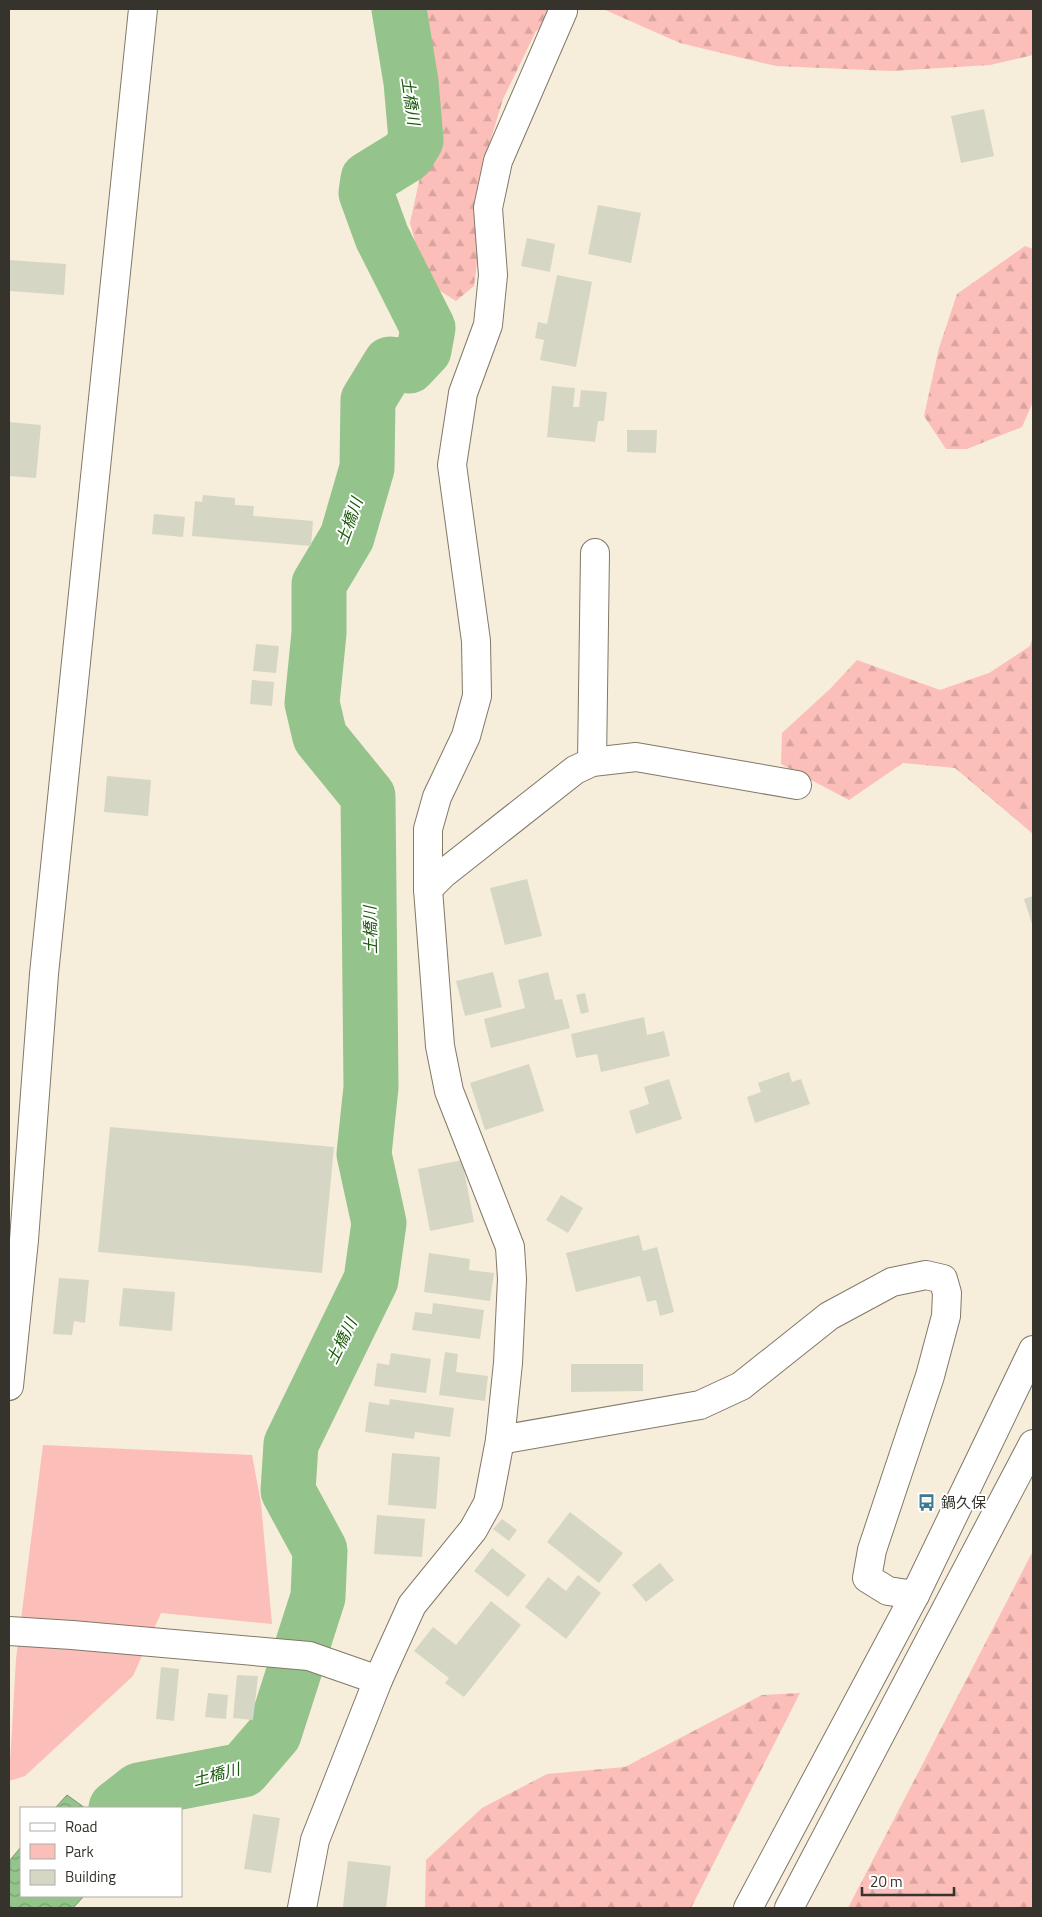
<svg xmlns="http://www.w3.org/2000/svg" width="1042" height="1917" font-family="'Titillium Web','Noto Sans JP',sans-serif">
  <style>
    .green { fill: #fcbeb9 }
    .forest { fill: url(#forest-firs) }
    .water { fill: url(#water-waves); stroke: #78986e }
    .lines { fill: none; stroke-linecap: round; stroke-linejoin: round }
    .river { stroke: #94c48b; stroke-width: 55 }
    .building { fill: #d5d7c4 }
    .minor-casing { stroke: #817868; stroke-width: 30 }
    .minor { stroke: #fff; stroke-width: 28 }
    .labels { text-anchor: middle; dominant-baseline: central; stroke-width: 4; stroke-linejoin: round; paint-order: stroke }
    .poi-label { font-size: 15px; fill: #36322c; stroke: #fff; text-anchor: start }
    .water-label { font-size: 16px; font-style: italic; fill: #185909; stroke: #fff }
  </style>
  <defs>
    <pattern id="forest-firs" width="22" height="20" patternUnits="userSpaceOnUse" patternTransform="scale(1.25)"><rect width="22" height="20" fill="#fcbeb9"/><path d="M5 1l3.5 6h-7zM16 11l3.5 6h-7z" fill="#d9a49f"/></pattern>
    <pattern id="water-waves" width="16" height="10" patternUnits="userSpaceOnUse" patternTransform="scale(1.25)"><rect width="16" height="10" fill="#94c48b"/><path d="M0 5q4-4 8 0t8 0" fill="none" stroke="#7aa072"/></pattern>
  </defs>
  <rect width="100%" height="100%" fill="#f7eddb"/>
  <!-- green -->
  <polygon class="green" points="43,1445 252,1455 261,1503 272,1624 161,1613 133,1676 25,1776 9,1781 16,1659"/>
  <!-- forest -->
  <g class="forest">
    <polygon points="419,9 577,9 536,31 503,99 479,178 478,255 474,286 456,301 426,282 410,223 420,177 427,86"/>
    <polygon points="603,9 1033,9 1033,55 990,65 891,71 776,66 680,43"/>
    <polygon points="1025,246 1033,249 1033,402 1022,427 967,449 946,449 924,416 939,348 957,294"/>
    <polygon points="1033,637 1033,834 955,768 903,763 849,800 781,764 782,733 831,688 857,660 940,690 989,673 1030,646"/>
    <polygon points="1033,1551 1033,1908 848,1908"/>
    <polygon points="800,1693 691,1908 425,1908 426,1860 482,1808 547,1774 625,1767 762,1695"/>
  </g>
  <!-- water -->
  <g class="water">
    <polygon points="134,1777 159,1779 167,1785 168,1798 160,1808 100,1808"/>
    <polygon points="67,1795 85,1808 55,1808"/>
    <polygon points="21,1847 21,1896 84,1896 73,1908 9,1908 10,1860"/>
  </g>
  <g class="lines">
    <!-- river -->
    <polyline class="river" points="116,1808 139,1790 243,1770 274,1734 318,1597 320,1550 288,1491 291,1444 371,1280 379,1223 364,1154 371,1087 368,796 320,737 312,703 319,633 319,584 347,537 367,468 368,400 390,364 409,366 424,350 428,328 382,237 366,193 368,179 407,155 416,140 411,82 399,9"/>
  </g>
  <!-- building -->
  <g class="building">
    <polygon points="984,109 994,156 961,163 951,116"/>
    <polygon points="598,205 641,213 631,263 588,254"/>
    <polygon points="527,238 555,244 550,272 521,266"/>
    <polygon points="9,260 66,264 64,295 9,291"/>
    <polygon points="557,275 592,282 576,367 540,360 544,340 535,338 538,322 547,324"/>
    <polygon points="552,386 575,388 573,407 579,407 581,390 607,392 604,421 598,421 595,442 547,437"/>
    <polygon points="9,422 41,425 36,478 9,476"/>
    <polygon points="627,430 657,430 656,453 627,452"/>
    <polygon points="203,495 235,498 235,505 254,506 253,516 313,521 311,546 192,536 195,501 202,502"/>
    <polygon points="154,514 185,517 183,537 152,534"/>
    <polygon points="256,644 279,646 276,673 253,671"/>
    <polygon points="252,680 274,682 272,706 250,704"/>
    <polygon points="107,776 151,780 148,816 104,812"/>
    <polygon points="527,879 542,936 505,945 490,888"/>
    <polygon points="1033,896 1033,927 1024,899"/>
    <polygon points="493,972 502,1007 465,1016 456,981"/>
    <polygon points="548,972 555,1000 562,999 570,1028 491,1048 484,1019 525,1008 518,980"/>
    <polygon points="585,993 589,1012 581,1014 576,995"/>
    <polygon points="644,1017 647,1035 664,1031 670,1056 601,1072 597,1054 576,1058 571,1034"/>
    <polygon points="529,1064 544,1111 485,1130 470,1083"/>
    <polygon points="789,1072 792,1082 801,1079 810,1104 755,1123 747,1097 761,1092 758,1083"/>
    <polygon points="669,1079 682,1119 636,1134 629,1111 649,1104 644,1087"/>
    <polygon points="110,1127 334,1147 322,1273 98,1252"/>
    <polygon points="462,1160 474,1222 430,1231 418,1169"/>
    <polygon points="561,1195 583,1208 568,1233 546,1220"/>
    <polygon points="639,1235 643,1251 657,1247 674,1312 660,1316 656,1300 647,1302 640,1276 576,1292 566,1253"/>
    <polygon points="429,1253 470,1259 469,1270 494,1273 490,1301 424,1292"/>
    <polygon points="59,1278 89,1280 85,1323 74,1321 72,1335 53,1334"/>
    <polygon points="123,1288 175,1292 172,1331 119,1326"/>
    <polygon points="433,1303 484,1310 480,1339 412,1330 415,1312 432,1314"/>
    <polygon points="445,1352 458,1354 456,1372 488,1376 485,1401 439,1395"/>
    <polygon points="391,1353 431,1359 426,1393 374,1386 377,1363 389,1365"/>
    <polygon points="571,1364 643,1364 643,1391 571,1392"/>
    <polygon points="390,1399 454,1408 450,1437 415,1432 414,1439 365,1432 369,1402 389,1405"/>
    <polygon points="392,1453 440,1457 436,1509 388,1505"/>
    <polygon points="570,1512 623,1553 599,1583 547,1542"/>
    <polygon points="377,1515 425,1519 422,1557 374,1554"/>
    <polygon points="502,1519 517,1530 509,1541 493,1529"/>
    <polygon points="492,1548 526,1575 508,1597 474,1571"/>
    <polygon points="660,1563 674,1580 646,1602 632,1585"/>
    <polygon points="578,1575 601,1593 566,1639 525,1607 548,1577 566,1591"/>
    <polygon points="491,1601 521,1625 464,1697 445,1683 449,1678 414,1651 433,1627 456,1645"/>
    <polygon points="161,1667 179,1669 174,1721 156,1719"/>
    <polygon points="237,1675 258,1676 253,1720 233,1718"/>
    <polygon points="208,1693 228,1695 226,1719 205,1717"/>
    <polygon points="253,1814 280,1818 271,1873 244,1869"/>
    <polygon points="348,1861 391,1866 386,1908 343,1907"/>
  </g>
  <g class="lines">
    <defs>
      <g id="minor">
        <polyline points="592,762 595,553"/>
        <polyline points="428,889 443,874 575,770 592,762 636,757 797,785"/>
        <polyline points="9,1386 24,1240 44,974 143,9"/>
        <polyline points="500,1440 700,1405 741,1386 829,1316 892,1282 926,1275 943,1279 947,1293 946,1316 930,1376 872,1550 867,1578 888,1591 915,1595"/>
        <polyline points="9,1631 72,1635 309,1656 378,1680"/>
        <polyline points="302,1908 315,1840 378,1680 412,1605 473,1530 488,1503 500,1440 508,1363 512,1279 510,1247 449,1091 440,1046 428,889 428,829 437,797 466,736 477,696 476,641 452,465 463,393 488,325 493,275 488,208 498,161 563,11 562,9"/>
        <polyline points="748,1908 915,1595 1033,1350"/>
        <polyline points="789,1908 1033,1444"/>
      </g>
    </defs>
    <!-- minor casing -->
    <use href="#minor" class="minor-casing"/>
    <!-- minor -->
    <use href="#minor" class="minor"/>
  </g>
  <!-- icons -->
  <defs>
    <symbol id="bus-bare" viewBox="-9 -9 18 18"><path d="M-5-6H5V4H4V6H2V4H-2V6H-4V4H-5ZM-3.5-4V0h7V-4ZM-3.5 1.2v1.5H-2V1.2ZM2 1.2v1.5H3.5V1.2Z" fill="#3e7891" stroke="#fff" stroke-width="2.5" paint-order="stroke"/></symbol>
  </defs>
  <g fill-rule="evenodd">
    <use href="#bus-bare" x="914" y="1490" width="25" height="25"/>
  </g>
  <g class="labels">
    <!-- poi labels -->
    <g class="poi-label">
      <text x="941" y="1502">鍋久保</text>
    </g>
    <!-- water labels -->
    <g class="water-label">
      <text transform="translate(411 101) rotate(82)">土橋川</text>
      <text transform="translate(349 521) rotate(-70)">土橋川</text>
      <text transform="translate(370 930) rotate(-91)">土橋川</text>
      <text transform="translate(341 1341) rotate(-64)">土橋川</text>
      <text transform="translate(216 1774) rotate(-14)">土橋川</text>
    </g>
  </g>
  <!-- border -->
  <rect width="1042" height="1917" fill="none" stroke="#36322c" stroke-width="20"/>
  <!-- legend -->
  <rect x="20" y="1807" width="162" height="90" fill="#ffffff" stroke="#afadab"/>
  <rect x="30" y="1823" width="25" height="8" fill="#ffffff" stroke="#afadab"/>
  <text x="65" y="1832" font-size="15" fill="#36322c">Road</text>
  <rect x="30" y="1844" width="25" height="15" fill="#fcbeb9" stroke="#afadab"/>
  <text x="65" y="1857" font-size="15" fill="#36322c">Park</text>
  <rect x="30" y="1870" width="25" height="15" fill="#d5d7c4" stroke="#afadab"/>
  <text x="65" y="1882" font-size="15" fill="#36322c">Building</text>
  <!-- scale -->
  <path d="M862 1887v8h92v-8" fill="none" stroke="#36322c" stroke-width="2.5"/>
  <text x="870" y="1887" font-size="15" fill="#36322c" stroke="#ffffff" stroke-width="4" paint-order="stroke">20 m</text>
</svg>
